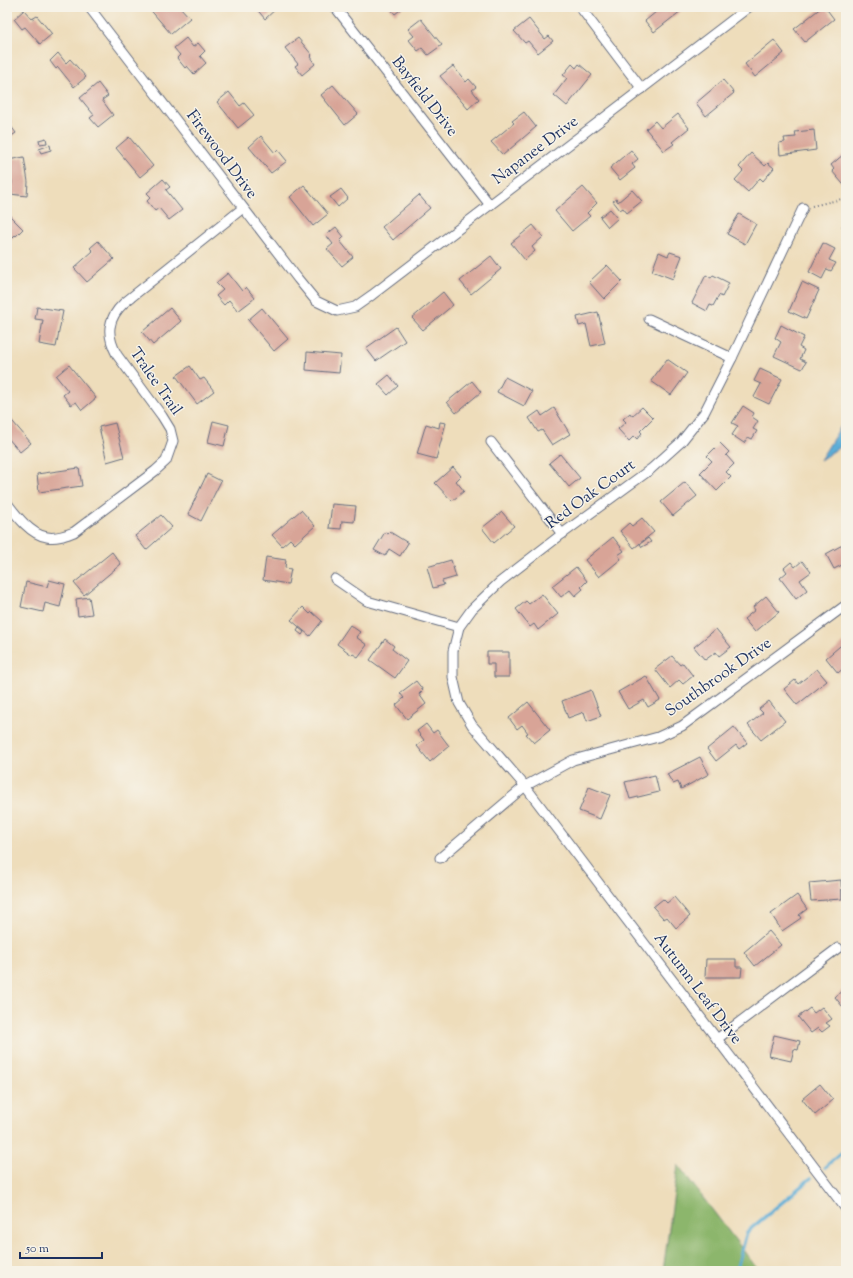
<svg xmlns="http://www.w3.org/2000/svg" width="853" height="1278" font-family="'Sorts Mill Goudy',serif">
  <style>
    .forest { fill: #8cb66c; stroke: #547265 }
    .water { fill: #5cadd7; stroke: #3c6e9a }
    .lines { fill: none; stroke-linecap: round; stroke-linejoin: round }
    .stream { stroke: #5cadd7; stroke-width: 3.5 }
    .building { fill: #d8a497 }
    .minor-casing { stroke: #656c7f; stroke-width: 11 }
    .path { stroke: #656c7f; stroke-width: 2; stroke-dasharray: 1 3; stroke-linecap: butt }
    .minor { stroke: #fff; stroke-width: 9 }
    .labels { text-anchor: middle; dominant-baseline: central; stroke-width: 3; stroke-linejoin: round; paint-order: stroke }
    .street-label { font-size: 16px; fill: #1b2f5e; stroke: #f7f3e8 }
  </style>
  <rect width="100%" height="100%" fill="#f7f3e8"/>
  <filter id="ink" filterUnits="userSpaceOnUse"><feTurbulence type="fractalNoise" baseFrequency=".025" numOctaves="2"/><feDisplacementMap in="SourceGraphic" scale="8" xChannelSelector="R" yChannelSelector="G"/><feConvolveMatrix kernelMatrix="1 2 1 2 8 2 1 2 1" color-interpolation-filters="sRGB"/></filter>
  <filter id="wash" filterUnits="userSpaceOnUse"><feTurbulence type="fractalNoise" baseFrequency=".012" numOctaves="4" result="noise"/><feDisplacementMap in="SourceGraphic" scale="16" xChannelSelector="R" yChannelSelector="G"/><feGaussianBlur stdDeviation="0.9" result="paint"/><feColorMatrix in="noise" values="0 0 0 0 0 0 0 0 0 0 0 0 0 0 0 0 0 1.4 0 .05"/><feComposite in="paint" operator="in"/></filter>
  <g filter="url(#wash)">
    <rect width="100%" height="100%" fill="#edb"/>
    <!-- forest -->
    <polygon class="forest" points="678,1165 759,1271 663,1271"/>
    <!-- water -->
    <polygon class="water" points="846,418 846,443 820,460"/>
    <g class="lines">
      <!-- stream -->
      <g class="stream">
        <polyline points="825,1167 846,1149"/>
        <polyline points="736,1271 747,1232 811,1178"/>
      </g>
    </g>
    <g id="blocks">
      <!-- building -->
      <g class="building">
        <polygon points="148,7 180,7 190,18 171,34"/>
        <polygon points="255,7 278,7 265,19"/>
        <polygon points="389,7 404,7 395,14"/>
        <polygon points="662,7 686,7 654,32 645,21"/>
        <polygon points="822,7 825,7 834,19 805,42 794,29"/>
        <polygon points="24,10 32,19 37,16 52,34 40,44 25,27 22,29 14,19"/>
        <polygon points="421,19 442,45 428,55 422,48 418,51 409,40 414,36 408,29"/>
        <polygon points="529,19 545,39 549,36 553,41 538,53 528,41 525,43 514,31"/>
        <polygon points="186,38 193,47 198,43 205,51 200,56 206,63 194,74 187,66 185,68 177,58 180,55 174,48"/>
        <polygon points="298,38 312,55 310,57 315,64 302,75 295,66 298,64 285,48"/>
        <polygon points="774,40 784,53 755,77 745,64"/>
        <polygon points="58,53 66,63 70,59 86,77 74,87 58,67 56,69 50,61"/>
        <polygon points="572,64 576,68 579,64 592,75 567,106 554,95 567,78 563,75"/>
        <polygon points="453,66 466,82 469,79 476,87 472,90 479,99 468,109 440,76"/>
        <polygon points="723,80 734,93 706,116 696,103"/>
        <polygon points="98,83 108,96 102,100 113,115 98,127 90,118 94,115 80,98"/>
        <polygon points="333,85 358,114 345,125 321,95"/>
        <polygon points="229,92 240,106 244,103 254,115 238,128 217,102"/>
        <polygon points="524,112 536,127 503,155 491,142 514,123 512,121"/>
        <polygon points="678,114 689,128 672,142 674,144 664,151 646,129 655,121 661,128"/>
        <polygon points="7,117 12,123 10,125 16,133 7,139"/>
        <polygon points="814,130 816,150 780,155 779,143 785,142 784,138 796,137 795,132"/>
        <polygon points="261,136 275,153 278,150 287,161 271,173 249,147"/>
        <polygon points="129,137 153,166 140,177 116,148"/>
        <polygon points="46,138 47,143 40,144 39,140"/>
        <polygon points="50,145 51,150 41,153 39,149"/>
        <polygon points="631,150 638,159 632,164 635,168 620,180 610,168"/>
        <polygon points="751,153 765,166 768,163 774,168 763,181 760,178 748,192 735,180 743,171 739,167"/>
        <polygon points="844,154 846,157 846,181 843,184 832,171 834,169 831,165"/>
        <polygon points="24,157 28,182 27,196 10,194 12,182 8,160"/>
        <polygon points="163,179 170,187 166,190 182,210 169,220 159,208 155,211 147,201 151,197 147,193"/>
        <polygon points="304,185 328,214 313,226 290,197"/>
        <polygon points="583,187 597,203 587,213 590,216 572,231 555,211"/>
        <polygon points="341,189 348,198 338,207 330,197"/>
        <polygon points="632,190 642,201 627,213 623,208 620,210 613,201 616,199 618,202"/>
        <polygon points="419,195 430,208 393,240 382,227"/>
        <polygon points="610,209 618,218 608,227 600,217"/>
        <polygon points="845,213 846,213 846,238 843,237 845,228 842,227"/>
        <polygon points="739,214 756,224 745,244 727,234"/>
        <polygon points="10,216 23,229 16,236 15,235 7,243 7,219"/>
        <polygon points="533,225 543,237 532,247 535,251 525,260 511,243"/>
        <polygon points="336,227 344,237 340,241 353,257 342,266 327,249 333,244 326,235"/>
        <polygon points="98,241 114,259 87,282 74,268 93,251 90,248"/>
        <polygon points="823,243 835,249 829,260 836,263 831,271 827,269 822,279 809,272"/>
        <polygon points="659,252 668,256 670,252 682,256 673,279 652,271"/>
        <polygon points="491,256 501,269 471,294 460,281"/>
        <polygon points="607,265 622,281 604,299 589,282"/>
        <polygon points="228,273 242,291 246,287 255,298 238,311 229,300 224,305 216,296 223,290 216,283"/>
        <polygon points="706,275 711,278 713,275 729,283 722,297 719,295 713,306 710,305 707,311 692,303"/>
        <polygon points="802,282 819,290 806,319 789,311"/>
        <polygon points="443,292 453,305 423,330 412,318"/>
        <polygon points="37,307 63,311 56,347 39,344 43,320 35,319"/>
        <polygon points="170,308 181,321 153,345 142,332"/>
        <polygon points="262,308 288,339 274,351 248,320"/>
        <polygon points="598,312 605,343 591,346 586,324 579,326 577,317"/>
        <polygon points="781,325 804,337 799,347 804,350 800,359 806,362 802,369 774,356 781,342 775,338"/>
        <polygon points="396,327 405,341 376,361 366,348"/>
        <polygon points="307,352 341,355 339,373 306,370"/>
        <polygon points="667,359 687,373 671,395 651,381"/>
        <polygon points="69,365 96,398 82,410 76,402 71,405 63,395 68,391 56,376"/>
        <polygon points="190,366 200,380 204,378 214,391 197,404 176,376"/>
        <polygon points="760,369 782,379 769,404 754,397 761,384 754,381"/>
        <polygon points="389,375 398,386 388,395 378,384"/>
        <polygon points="505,377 532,391 524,406 497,392"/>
        <polygon points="472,381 481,392 456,413 447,402"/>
        <polygon points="743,406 754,413 752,417 758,421 753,429 757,431 752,439 748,437 744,443 732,435 738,426 732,423"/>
        <polygon points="642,407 653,418 640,431 642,433 637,439 634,436 629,441 618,429 626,422 623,419 630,413 632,416"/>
        <polygon points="554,408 570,434 552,445 542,430 538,432 529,418 539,411 542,416"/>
        <polygon points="7,415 31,443 20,452 7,437"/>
        <polygon points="213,421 229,425 224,446 208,442"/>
        <polygon points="440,422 446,423 436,459 417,454 426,424 439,428"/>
        <polygon points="115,423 124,457 107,462 99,427"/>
        <polygon points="720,443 729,452 726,455 734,464 726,472 731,477 717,491 700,473 712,461 707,456"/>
        <polygon points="560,454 580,478 569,487 549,463"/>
        <polygon points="453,467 461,476 456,481 464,491 452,501 435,483"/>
        <polygon points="79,468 82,486 39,492 37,474"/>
        <polygon points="207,474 221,481 201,521 188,514"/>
        <polygon points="685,482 697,496 673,516 661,502"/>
        <polygon points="332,504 356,506 354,522 342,521 341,529 329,528"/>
        <polygon points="301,510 315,526 295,544 290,539 282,546 272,535"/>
        <polygon points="502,512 514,526 494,543 482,528"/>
        <polygon points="161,515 172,527 146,550 135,536"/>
        <polygon points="642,518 654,532 634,548 620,531 629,523 632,526"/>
        <polygon points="385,532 388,534 390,532 408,543 400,556 389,549 385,556 374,550"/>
        <polygon points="613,537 624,551 618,555 621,559 599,577 585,560"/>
        <polygon points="648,538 651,542 642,547 640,544"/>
        <polygon points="846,543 846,563 834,569 826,554"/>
        <polygon points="112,552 121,564 84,595 74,583"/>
        <polygon points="266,557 286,560 285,568 291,569 288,584 263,580"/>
        <polygon points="451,560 456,577 442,581 444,585 433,588 427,567"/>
        <polygon points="802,561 811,572 800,580 807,590 796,599 780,578 787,572 784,568 791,562 795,567"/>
        <polygon points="576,567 587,581 581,587 583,589 575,596 570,590 561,597 552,586"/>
        <polygon points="49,580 65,584 60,607 45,603 43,612 21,607 26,582 47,587"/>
        <polygon points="542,594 558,614 538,630 534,624 530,627 516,609 526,601 529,604"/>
        <polygon points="766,596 779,612 755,632 744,619 755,610 753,607"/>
        <polygon points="89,597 92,614 78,616 76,599"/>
        <polygon points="303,607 310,614 312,612 322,621 310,636 291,620"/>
        <polygon points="350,625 360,632 356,637 367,645 358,657 353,654 352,655 337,644"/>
        <polygon points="299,628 304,632 302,635 297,631"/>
        <polygon points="716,629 731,647 719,656 716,652 705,660 694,647"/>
        <polygon points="385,639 394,646 392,649 407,661 395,678 370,660"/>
        <polygon points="846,641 846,666 838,673 826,658"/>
        <polygon points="487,652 509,652 509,677 494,677 494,664 487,664"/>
        <polygon points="672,656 680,665 683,663 693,676 683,684 679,680 670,688 655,669"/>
        <polygon points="817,669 827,681 797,705 784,689 795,680 798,684"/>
        <polygon points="646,676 660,700 648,707 644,700 628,709 618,692"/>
        <polygon points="416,681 423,690 419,694 426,704 407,719 396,705 404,698 400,693"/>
        <polygon points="591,690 601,716 587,721 584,712 568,718 562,701"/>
        <polygon points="769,701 785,721 761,740 748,725 763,713 759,709"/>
        <polygon points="528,702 550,730 534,743 526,734 528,733 522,725 517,729 509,718"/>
        <polygon points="426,724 433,733 437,730 449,746 430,762 417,746 424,740 417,731"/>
        <polygon points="734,727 747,743 739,749 736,745 716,761 707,749"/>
        <polygon points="700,757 709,774 681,789 678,782 673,784 667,774"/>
        <polygon points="655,775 659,792 630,799 625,782"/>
        <polygon points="589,787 610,795 600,819 579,811"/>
        <polygon points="841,880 842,899 811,901 809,883"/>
        <polygon points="797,895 807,909 799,915 801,918 782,931 771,914"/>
        <polygon points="674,897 690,916 676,928 667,917 664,919 653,907 663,899 667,903"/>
        <polygon points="769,931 781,945 755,966 744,952"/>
        <polygon points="706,959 736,959 736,967 742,967 741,977 705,977"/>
        <polygon points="846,987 846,1011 835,997"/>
        <polygon points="822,1007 832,1019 826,1023 830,1026 822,1032 818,1028 811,1033 798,1017 810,1008 814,1013"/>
        <polygon points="774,1035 800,1041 798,1050 794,1049 791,1061 769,1056"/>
        <polygon points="820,1084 833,1100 815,1115 802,1099"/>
      </g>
    </g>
  </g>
  <g filter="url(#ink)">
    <use href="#blocks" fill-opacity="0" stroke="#656c7f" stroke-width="1"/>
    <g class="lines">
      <defs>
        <g id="minor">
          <polyline points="89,7 298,279 316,301 337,311 355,307 372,295 749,7"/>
          <polyline points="335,7 490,205"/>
          <polyline points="580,7 642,89"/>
          <polyline points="803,208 732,358 704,413 681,442 651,469 562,534 500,582 472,609 459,627 453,651 453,677 459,703 472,725 525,786 846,1209"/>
          <polyline points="649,319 732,358"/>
          <polyline points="491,442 562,534"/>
          <path d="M7,503C16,515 31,535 47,537C57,539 66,535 74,532L155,471L166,461L173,441L170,429L162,416L117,355C106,335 107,319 124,303L243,208"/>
          <polyline points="335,579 367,601 459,627"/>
          <polyline points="440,858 525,786 573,760 658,737 682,726 846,605"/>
          <polyline points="717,1039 838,948"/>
        </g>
      </defs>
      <!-- minor casing -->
      <use href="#minor" class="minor-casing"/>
      <!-- path -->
      <polyline class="path" points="812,206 846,198"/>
      <!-- minor -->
      <use href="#minor" class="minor"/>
    </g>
  </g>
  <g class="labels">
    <!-- street labels -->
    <g class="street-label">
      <text transform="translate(424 97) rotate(52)">Bayfield Drive</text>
      <text transform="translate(536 151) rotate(-37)">Napanee Drive</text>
      <text transform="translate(221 155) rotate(53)">Firewood Drive</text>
      <text transform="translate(155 382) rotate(55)">Tralee Trail</text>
      <text transform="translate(591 495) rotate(-36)">Red Oak Court</text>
      <text transform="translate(719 678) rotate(-35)">Southbrook Drive</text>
      <text transform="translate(697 989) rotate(53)">Autumn Leaf Drive</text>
    </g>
  </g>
  <!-- margin -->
  <rect width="853" height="1278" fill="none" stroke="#f7f3e8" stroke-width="24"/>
  <!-- scale -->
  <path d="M20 1252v6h82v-6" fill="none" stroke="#1b2f5e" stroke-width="2"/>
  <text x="26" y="1252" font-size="12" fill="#1b2f5e" stroke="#f7f3e8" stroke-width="3" paint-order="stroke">50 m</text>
</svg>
